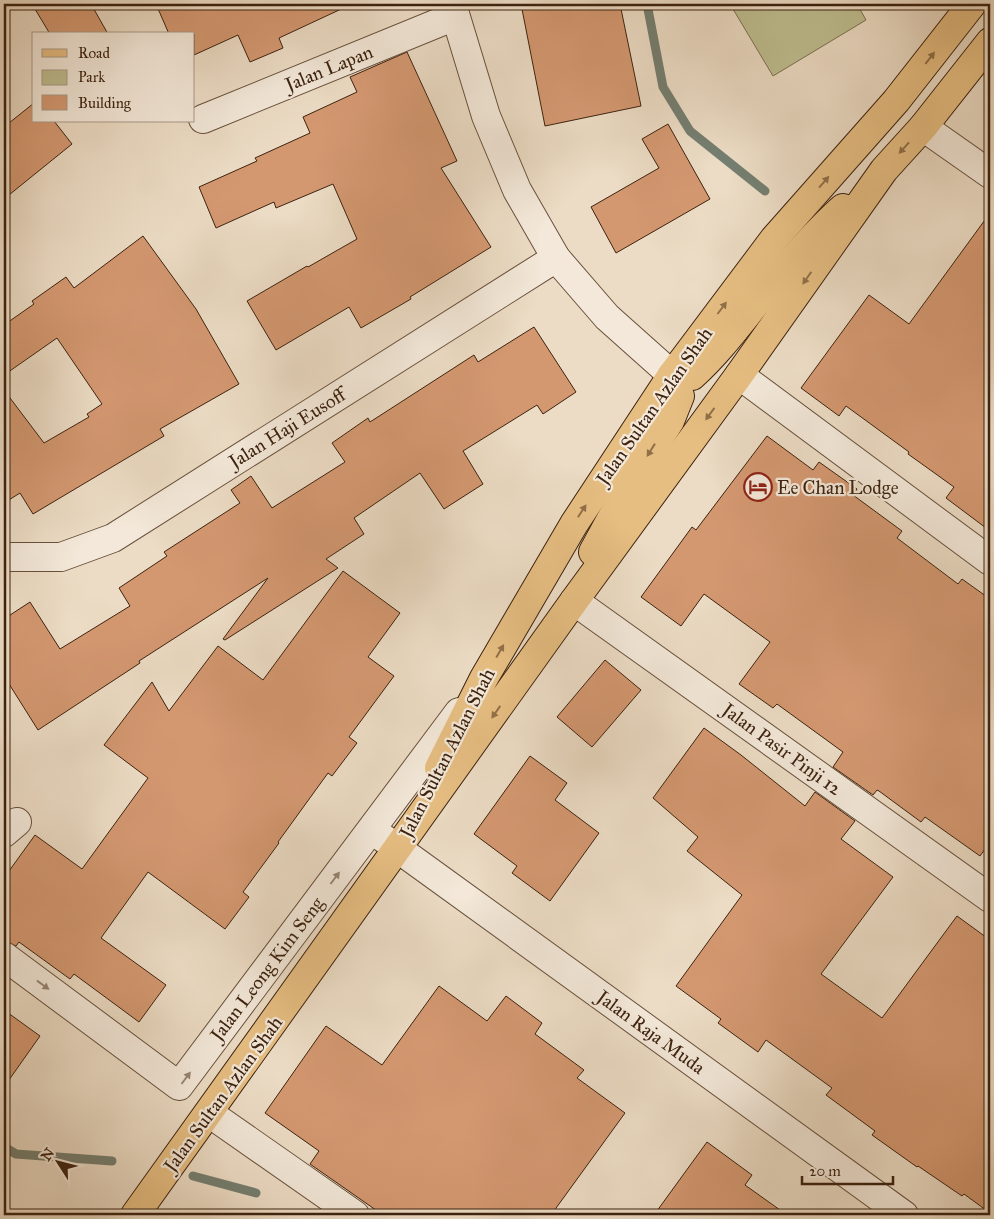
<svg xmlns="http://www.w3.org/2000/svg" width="994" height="1219" font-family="'IM FELL Great Primer',serif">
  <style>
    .green { fill: #bebe90; stroke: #7d7050 }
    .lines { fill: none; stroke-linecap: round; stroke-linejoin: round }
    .stream { stroke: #747e70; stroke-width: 9 }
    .building { fill: #d49871; stroke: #3c220f }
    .minor-casing { stroke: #68503c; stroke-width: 30 }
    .major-casing { stroke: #3c220f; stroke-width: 30 }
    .minor { stroke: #f3e8d9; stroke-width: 28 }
    .major { stroke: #e6be82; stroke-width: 28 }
    .oneway { fill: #917048 }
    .oneway2 { fill: #988574 }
    .labels { text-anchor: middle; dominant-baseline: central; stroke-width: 4.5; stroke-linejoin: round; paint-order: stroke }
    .street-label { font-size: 19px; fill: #3c220f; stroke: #f3e8d9 }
    .poi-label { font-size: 19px; fill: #3c220f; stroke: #f3e8d9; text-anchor: start }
  </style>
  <rect width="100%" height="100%" fill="#ecdcc5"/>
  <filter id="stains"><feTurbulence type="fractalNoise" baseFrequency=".004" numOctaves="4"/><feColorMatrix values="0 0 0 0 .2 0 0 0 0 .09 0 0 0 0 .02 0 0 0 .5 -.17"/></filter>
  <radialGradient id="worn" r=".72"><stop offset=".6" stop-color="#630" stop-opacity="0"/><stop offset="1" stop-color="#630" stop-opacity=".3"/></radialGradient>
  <!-- green -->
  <polygon class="green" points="730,4 857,4 866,20 773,76"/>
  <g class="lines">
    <!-- stream -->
    <g class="stream">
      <polyline points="647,4 663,87 690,131 765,191"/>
      <polyline points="4,1147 16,1154 112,1161"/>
      <polyline points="193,1176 256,1193"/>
    </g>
  </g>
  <!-- building -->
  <g class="building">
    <polygon points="32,4 91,4 108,34 50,34"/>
    <polygon points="156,4 352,4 279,38 283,48 250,62 238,35 194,55 194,34 169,34"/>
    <polygon points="521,4 620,4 641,106 545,126"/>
    <polygon points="407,52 457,161 441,168 491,247 410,297 411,299 361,328 349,307 276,350 247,301 307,266 308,267 357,239 333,184 276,208 274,202 216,228 199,187 257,161 255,158 310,133 303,117 357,92 350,77"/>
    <polygon points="34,103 34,121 54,121 72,144 4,199 4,127"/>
    <polygon points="668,124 710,199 616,253 591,207 659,168 642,139"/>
    <polygon points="990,213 990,531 946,498 954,487 908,454 909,452 846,406 839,416 801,388 869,295 909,324"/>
    <polygon points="143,236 196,309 239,384 160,429 164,436 33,514 20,493 4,503 4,390 44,443 89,417 87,414 102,404 57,338 4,375 4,325 34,304 32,301 66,277 74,288"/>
    <polygon points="534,327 576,392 543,414 537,405 463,451 483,484 444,509 420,473 354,518 364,534 326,559 338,568 225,640 223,639 268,578 139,661 140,663 38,730 4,676 4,619 30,602 60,649 130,606 119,588 167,556 164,552 240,503 231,490 251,476 272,508 345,462 332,443 368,418 370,422 474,355 478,362"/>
    <polygon points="767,436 813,470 819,462 857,489 853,495 902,531 897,538 958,584 962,579 990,599 990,842 980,856 925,817 921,822 879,791 877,790 873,795 833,767 843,752 777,704 773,708 739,684 770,642 704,594 681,626 641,597 692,527 696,530"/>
    <polygon points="343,571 400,613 368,657 394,676 349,737 357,743 332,776 328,773 278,842 279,843 243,892 249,897 225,929 148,872 101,938 166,985 139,1022 74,974 70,979 19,942 16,946 4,941 4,878 35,835 82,869 148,778 104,745 152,682 169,711 218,646 263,680"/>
    <polygon points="605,660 641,690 592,747 557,717"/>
    <polygon points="704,728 741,755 805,806 815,792 855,821 841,839 893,877 821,974 882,1018 957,916 990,940 990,1213 964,1194 962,1196 918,1166 917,1167 872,1135 875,1131 826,1095 832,1088 766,1040 758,1052 718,1023 721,1019 676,986 742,895 687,851 698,837 653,798"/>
    <polygon points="530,756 567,783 555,800 599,833 550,901 512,873 517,866 474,834"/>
    <polygon points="439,986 487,1021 506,996 542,1023 535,1034 584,1070 577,1078 625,1113 551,1215 383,1215 310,1164 319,1151 265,1113 326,1026 382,1065"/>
    <polygon points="4,1010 40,1036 4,1087"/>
    <polygon points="707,1142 752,1175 745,1185 787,1215 654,1215"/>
  </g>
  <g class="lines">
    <defs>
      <g id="minor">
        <polyline points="452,4 486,116 517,190 556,258 607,317 672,375"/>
        <polyline points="203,119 455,16"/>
        <polyline points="923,127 990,174"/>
        <polyline points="739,375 990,561"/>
        <polyline points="4,557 61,557 113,538 556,258"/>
        <polyline points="574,601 990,898"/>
        <polyline points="4,833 17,822"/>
        <polyline points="379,835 904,1215"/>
        <polyline points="4,956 179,1086 459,712"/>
        <polyline points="209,1113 355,1215"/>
      </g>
      <g id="major">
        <path d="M672,375L692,376C720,351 741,321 765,292C789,263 814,234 843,208"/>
        <polyline points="593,552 630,484 670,421 680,396 672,375"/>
        <polyline points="439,768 484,678 574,524 672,375 774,239 896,101 972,4"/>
        <polyline points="135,1215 574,601 739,375 884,170 923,127 990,42"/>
      </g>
    </defs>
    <!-- minor casing -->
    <use href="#minor" class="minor-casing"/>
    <!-- major casing -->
    <use href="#major" class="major-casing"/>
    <!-- minor -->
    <use href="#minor" class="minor"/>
    <!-- major -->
    <use href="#major" class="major"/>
  </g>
  <!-- one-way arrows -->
  <defs><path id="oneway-solid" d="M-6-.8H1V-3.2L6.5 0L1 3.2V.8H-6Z" transform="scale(1.25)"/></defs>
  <g class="oneway">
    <use href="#oneway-solid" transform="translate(930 58) rotate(-52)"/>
    <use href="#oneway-solid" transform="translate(904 148) rotate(132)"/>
    <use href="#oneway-solid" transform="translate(824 182) rotate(-49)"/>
    <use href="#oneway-solid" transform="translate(807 278) rotate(125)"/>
    <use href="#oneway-solid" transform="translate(722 308) rotate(-53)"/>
    <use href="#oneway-solid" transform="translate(710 414) rotate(126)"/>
    <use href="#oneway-solid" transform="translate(651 450) rotate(122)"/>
    <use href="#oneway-solid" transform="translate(582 511) rotate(-57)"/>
    <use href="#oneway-solid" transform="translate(500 651) rotate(-60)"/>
    <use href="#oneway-solid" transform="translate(496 712) rotate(125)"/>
  </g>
  <g class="oneway2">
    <use href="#oneway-solid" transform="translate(335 878) rotate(-53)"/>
    <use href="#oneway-solid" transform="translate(43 985) rotate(36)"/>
    <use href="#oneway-solid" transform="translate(186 1078) rotate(-53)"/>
  </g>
  <!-- icons -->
  <defs>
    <symbol id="hotel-ring" viewBox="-11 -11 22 22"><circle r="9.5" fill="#f3e8d9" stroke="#8f2418" stroke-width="1.5"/><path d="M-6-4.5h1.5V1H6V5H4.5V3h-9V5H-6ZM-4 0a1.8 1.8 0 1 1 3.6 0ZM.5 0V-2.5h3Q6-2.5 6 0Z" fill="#8f2418"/></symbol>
  </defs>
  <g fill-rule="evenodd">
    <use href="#hotel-ring" x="742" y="471" width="32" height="32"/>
  </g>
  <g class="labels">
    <!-- street labels -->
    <g class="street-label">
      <text transform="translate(329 68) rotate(-22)">Jalan Lapan</text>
      <text transform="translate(654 406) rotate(-55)">Jalan Sultan Azlan Shah</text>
      <text transform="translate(287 428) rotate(-32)">Jalan Haji Eusoff</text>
      <text transform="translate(782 749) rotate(36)">Jalan Pasir Pinji 12</text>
      <text transform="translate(447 753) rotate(-63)">Jalan Sultan Azlan Shah</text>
      <text transform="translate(267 969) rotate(-53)">Jalan Leong Kim Seng</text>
      <text transform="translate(651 1032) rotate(36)">Jalan Raja Muda</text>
      <text transform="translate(223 1094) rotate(-54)">Jalan Sultan Azlan Shah</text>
    </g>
    <!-- poi labels -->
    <g class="poi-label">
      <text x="777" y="487">Ee Chan Lodge</text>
    </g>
  </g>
  <!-- margin -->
  <rect width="994" height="1219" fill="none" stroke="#ecdcc5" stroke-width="20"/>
  <rect x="5" y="5" width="984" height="1209" fill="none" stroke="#3c220f" stroke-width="2.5"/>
  <rect x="10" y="10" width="974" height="1199" fill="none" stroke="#3c220f"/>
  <!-- legend -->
  <rect x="32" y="32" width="162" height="90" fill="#f3e8d9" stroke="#aa9988"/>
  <rect x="42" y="49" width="25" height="8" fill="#e6be82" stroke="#aa9988"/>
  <text x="78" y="58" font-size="15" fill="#3c220f">Road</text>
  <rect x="42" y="70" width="25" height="15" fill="#bebe90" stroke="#aa9988"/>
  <text x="78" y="82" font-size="15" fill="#3c220f">Park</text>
  <rect x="42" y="95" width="25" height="15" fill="#d49871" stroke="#aa9988"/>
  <text x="78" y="108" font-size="15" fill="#3c220f">Building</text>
  <!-- north arrow -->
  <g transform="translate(58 1162) rotate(306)" stroke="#f3e8d9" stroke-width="4" paint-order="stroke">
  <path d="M0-4L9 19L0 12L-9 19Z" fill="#3c220f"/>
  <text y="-8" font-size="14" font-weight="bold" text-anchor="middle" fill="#3c220f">N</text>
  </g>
  <!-- scale -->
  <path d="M802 1176v8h91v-8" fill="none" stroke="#3c220f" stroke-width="2.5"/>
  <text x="809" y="1176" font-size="15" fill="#3c220f" stroke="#f3e8d9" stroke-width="4" paint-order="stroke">20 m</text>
  <rect width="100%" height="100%" filter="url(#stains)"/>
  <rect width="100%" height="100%" fill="url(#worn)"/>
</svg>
